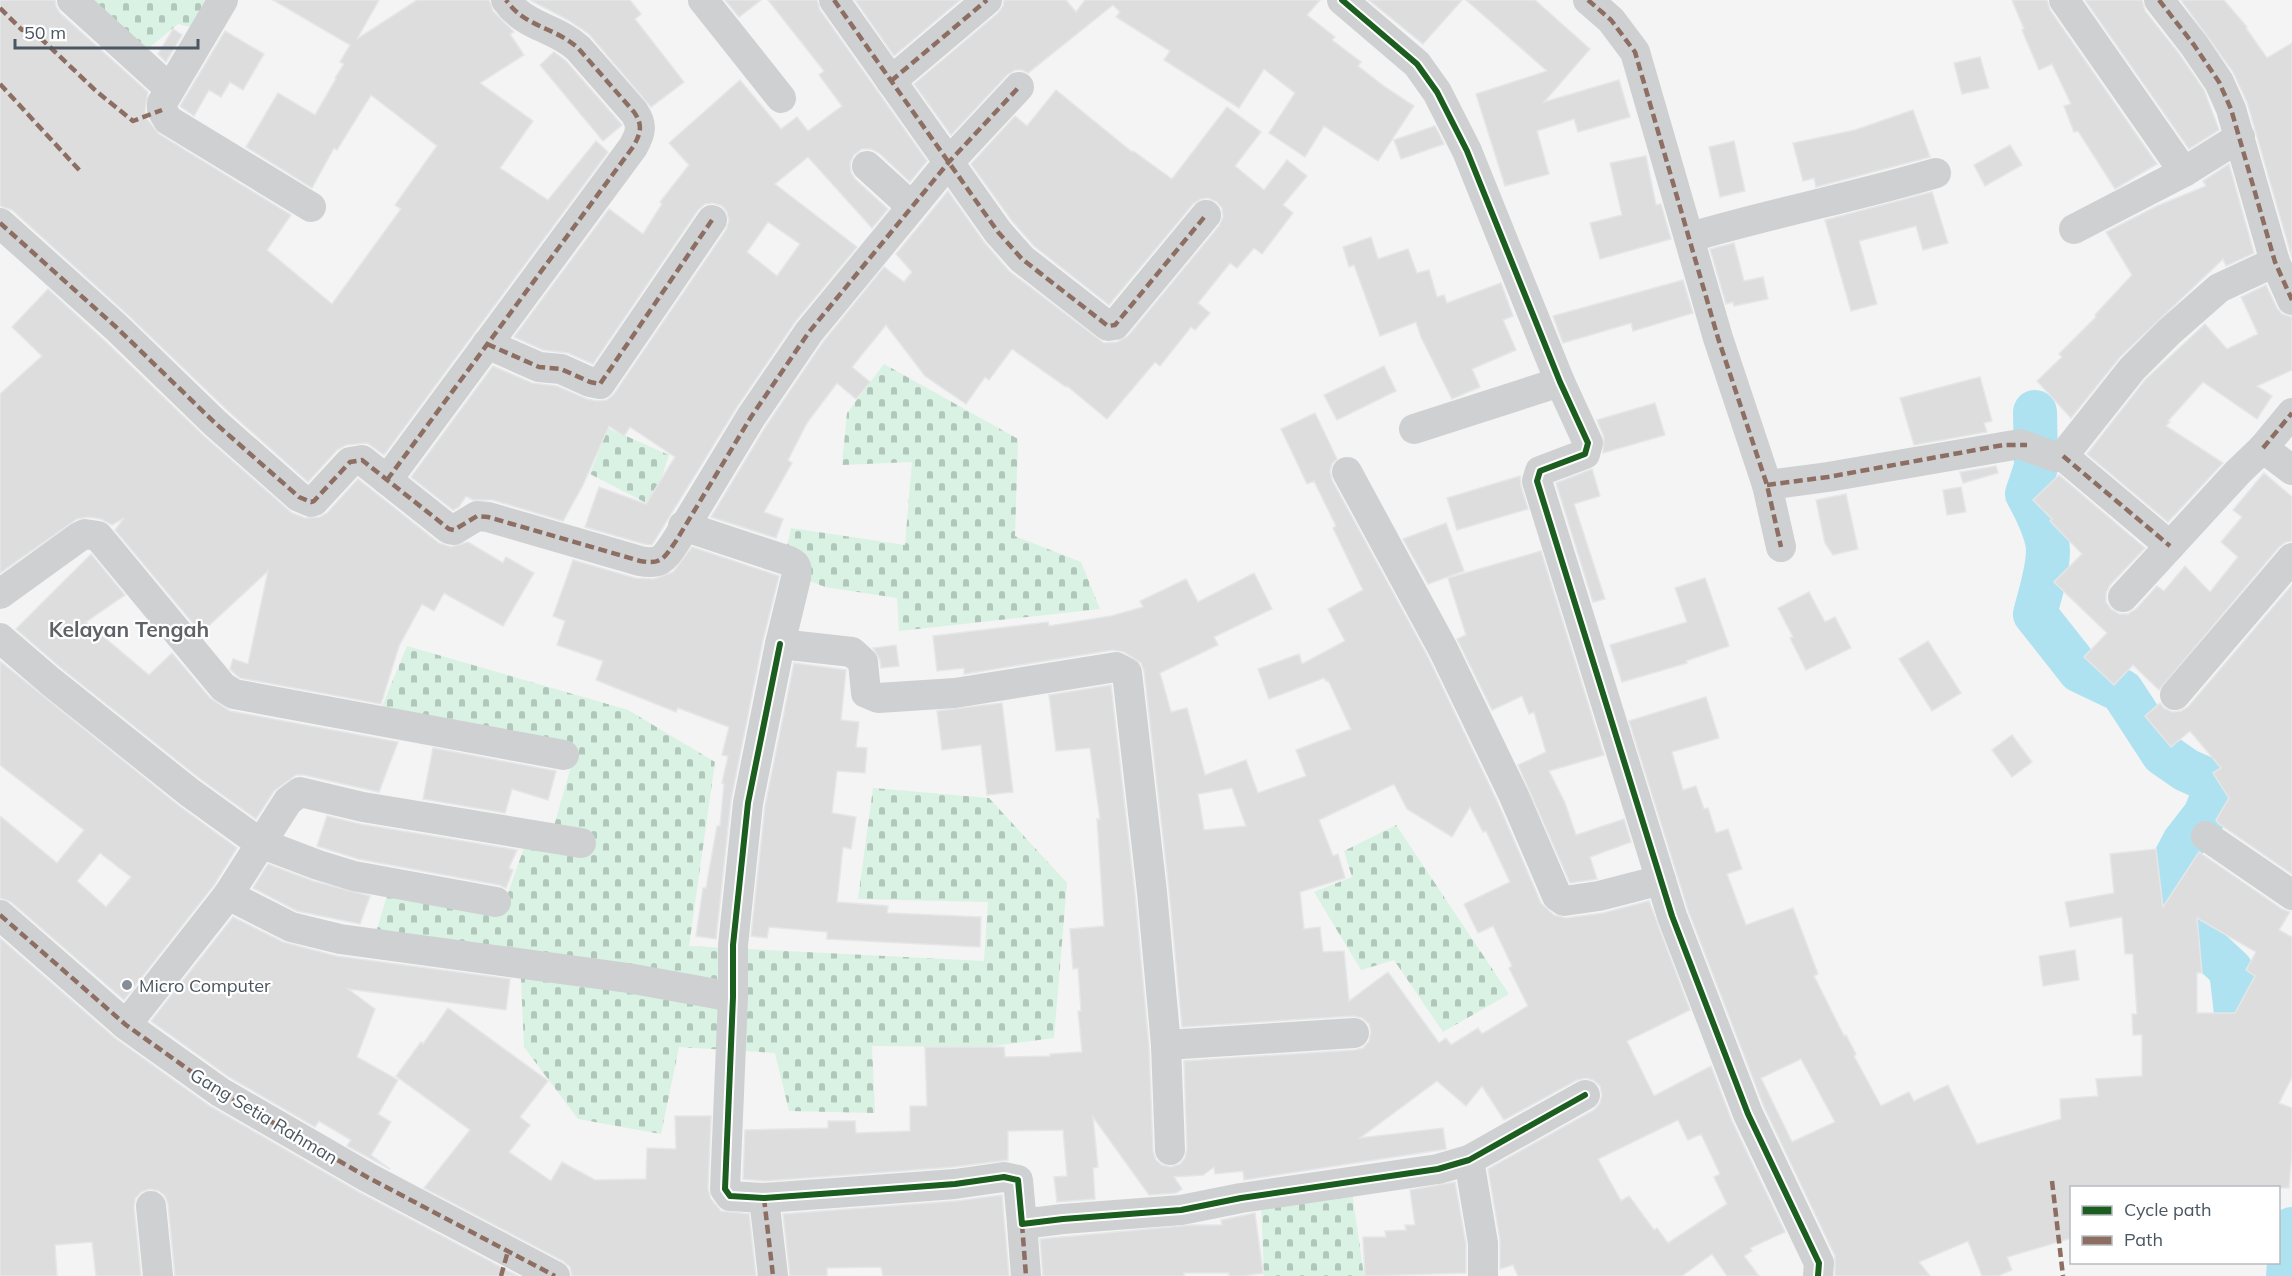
<svg xmlns="http://www.w3.org/2000/svg" width="2292" height="1276" font-family="Mulish,sans-serif">
  <style>
    .cemetery { fill: url(#cemetery-stones) }
    .lines { fill: none; stroke-linecap: round; stroke-linejoin: round }
    .river { stroke: #aee2f0; stroke-width: 44 }
    .building { fill: #ddddde; stroke: #e5e6e7; stroke-width: 1.5; fill-rule: evenodd }
    .minor { stroke: #ced0d2; stroke-width: 30 }
    .quiet { stroke: #8d6e63; stroke-width: 4.5; stroke-dasharray: 9 4.5; stroke-linecap: butt }
    .cycleway-casing { stroke: #fff; stroke-width: 10 }
    .cycleway { stroke: #1b5e20; stroke-width: 6 }
    .poi-dot { fill: #868d94; stroke: #fff; stroke-width: 2 }
    .labels { text-anchor: middle; dominant-baseline: central; stroke-width: 4.5; stroke-linejoin: round; paint-order: stroke }
    .poi-label { font-size: 18px; fill: #4a5661; stroke: #fff; text-anchor: start }
    .street-label { font-size: 18px; fill: #4a5661; stroke: #fff }
    .quarter-label { font-size: 21px; font-weight: bold; fill: #5f6368; stroke: #fff }
  </style>
  <defs>
    <pattern id="cemetery-stones" width="16" height="16" patternUnits="userSpaceOnUse" patternTransform="scale(1.5)"><rect width="16" height="16" fill="#d9f2e3"/><path d="M2 7V4a2 2 0 0 1 4 0v3zM10 15v-3a2 2 0 0 1 4 0v3z" fill="#b2c7bb"/></pattern>
  </defs>
  <rect width="100%" height="100%" fill="#f4f4f4"/>
  <!-- cemetery -->
  <g class="cemetery">
    <polygon points="83,0 210,0 195,28 178,24 144,52"/>
    <polygon points="884,364 1018,439 1015,536 1081,562 1100,609 899,631 897,598 825,587 807,580 785,555 791,528 905,545 912,462 842,465 847,413"/>
    <polygon points="608,428 669,455 652,506 590,474"/>
    <polygon points="407,646 628,710 715,762 689,946 984,961 988,902 858,899 873,788 989,798 1067,883 1054,1038 984,1047 872,1046 875,1113 789,1111 775,1053 679,1047 661,1134 578,1119 524,1047 520,957 374,939 388,892 501,913 526,842 554,826 574,756 378,716"/>
    <polygon points="1396,825 1509,994 1443,1032 1394,960 1361,970 1314,892 1352,877 1344,851"/>
    <polygon points="1352,1192 1364,1276 1264,1276 1261,1202"/>
  </g>
  <g class="lines">
    <!-- river -->
    <g class="river">
      <path d="M2035,412L2036,467L2027,494C2035,507 2048,535 2048,550C2048,571 2040,594 2035,614L2080,671L2122,691L2163,754L2186,770L2213,782V795L2205,815L2184,842L2151,905L2155,927L2170,937L2200,941L2231,970L2236,1013L2231,1072"/>
      <polyline points="2288,1276 2292,1229"/>
    </g>
  </g>
  <!-- building -->
  <g class="building">
    <polygon points="0,0 55,0 56,6 60,13 148,92 145,111 147,119 159,134 291,215 267,250 332,304 401,209 395,205 437,146 371,95 337,150 334,148 312,188 246,147 278,93 315,115 336,79 335,78 344,64 340,62 350,45 273,0 379,0 357,39 417,0 489,0 493,11 514,32 510,34 524,55 480,83 533,121 500,168 548,200 596,141 608,152 384,455 367,443 346,445 337,450 308,482 227,410 128,315 12,210 0,206"/>
    <polygon points="530,0 630,0 641,14 635,19 684,82 651,107 589,34 568,20"/>
    <polygon points="725,0 761,0 739,17"/>
    <path d="M768,0H817L820,10L927,161L910,182L879,153L871,149H862L854,155L850,163L851,172L855,179L888,209L872,228L808,157L775,184L857,247L795,322L737,407L652,545L644,544L585,527L599,487L646,504L675,457L630,427L624,436L609,426L583,485L563,521L493,500H473L466,496L459,507L453,510L411,477L493,366L532,383L557,386L587,399L597,401L607,400L614,394L726,230L729,221L727,212L722,206L713,203L705,204L698,210L593,364L568,353L543,350L514,337L609,209L643,234L662,204L660,202L689,165L669,143L740,80L781,129L797,117L808,131L842,106L819,75L824,71ZM768,222L800,244L777,276L747,252Z"/>
    <polygon points="855,0 960,0 894,56"/>
    <polygon points="1004,0 1066,0 1076,12 1085,0 1320,0 1307,15 1335,37 1332,40 1361,62 1358,66 1385,87 1414,106 1378,161 1324,126 1305,157 1269,133 1295,93 1264,69 1239,108 1164,60 1170,51 1116,17 1120,12 1113,5 1028,73 1022,70 1015,70 1007,75 951,135 914,84 998,13 1003,6"/>
    <polygon points="1369,0 1462,0 1423,44"/>
    <polygon points="1466,0 1535,0 1590,49 1544,102 1619,80 1630,117 1578,132 1574,119 1537,131 1549,174 1505,186 1476,94 1547,71"/>
    <polygon points="2012,0 2047,0 2050,10 2157,164 2115,189 2078,131 2074,132 2064,106 2071,104 2052,64 2039,70 2022,30 2024,29"/>
    <polygon points="2085,0 2142,0 2145,11 2180,55 2204,90 2219,130 2189,149"/>
    <polygon points="2181,0 2224,0 2247,27 2246,28 2267,58 2292,43 2292,258 2247,102 2233,72"/>
    <polygon points="173,29 182,35 166,62 158,54"/>
    <polygon points="225,31 264,54 243,90 230,82 221,97 209,90 194,116 180,106"/>
    <polygon points="554,52 566,61 622,125 603,141 540,65"/>
    <polygon points="1980,57 1989,88 1962,94 1954,63"/>
    <polygon points="1056,90 1132,152 1133,151 1172,179 1227,107 1261,132 1235,166 1264,190 1287,160 1307,176 1283,205 1293,213 1262,254 1254,248 1237,268 1230,263 1198,303 1210,313 1195,330 1191,327 1160,366 1155,362 1107,419 1067,386 1066,387 1012,349 989,380 985,377 966,404 925,376 886,325 852,367 870,382 856,399 837,383 807,423 788,460 792,463 764,512 783,519 776,538 711,517 766,426 823,342 884,267 904,282 912,272 896,254 948,191 984,242 1009,271 1104,343 1117,342 1128,336 1219,226 1223,217 1222,208 1217,202 1208,198 1201,199 1193,204 1109,305 1034,246 1012,221 971,164 1015,116 1027,126"/>
    <polygon points="1913,110 1930,157 1816,187 1814,178 1803,181 1793,143 1855,130"/>
    <polygon points="1435,126 1444,144 1401,159 1394,140"/>
    <polygon points="1734,141 1745,191 1720,197 1709,147"/>
    <polygon points="2010,145 2022,165 1985,186 1974,165"/>
    <polygon points="1646,156 1656,205 1661,204 1671,239 1600,259 1590,223 1622,215 1610,163"/>
    <polygon points="2229,164 2254,253 2226,266 2223,259 2120,357 2071,418 2037,381 2062,357 2059,354 2096,317 2095,315 2132,275 2106,232 2157,206 2206,186 2203,181"/>
    <polygon points="1932,192 1948,243 1923,250 1916,226 1859,241 1877,304 1851,311 1825,220"/>
    <polygon points="1371,237 1378,259 1408,249 1417,273 1429,270 1437,297 1444,295 1447,303 1501,283 1513,316 1503,320 1516,350 1472,369 1480,387 1452,399 1421,337 1416,322 1380,336 1354,265 1349,267 1343,247"/>
    <polygon points="1734,243 1744,281 1763,277 1768,299 1734,306 1733,302 1726,304 1710,249"/>
    <polygon points="1683,280 1693,313 1633,331 1631,323 1563,343 1553,316"/>
    <polygon points="2266,285 2277,308 2282,314 2292,317 2292,370 2257,386 2272,396 2257,419 2203,382 2168,421 2170,422 2166,426 2223,463 2168,522 2087,454 2145,380 2205,324 2227,349 2258,334 2241,297"/>
    <polygon points="48,289 104,340 204,436 292,513 305,518 320,517 327,513 358,479 439,543 451,547 468,542 503,563 506,557 534,573 503,626 444,593 434,611 422,604 399,646 381,704 240,678 235,674 230,669 233,659 248,664 268,571 201,633 115,530 124,518 112,525 101,519 88,517 77,519 0,573 0,394 42,356 12,327"/>
    <polygon points="1384,366 1396,391 1337,420 1324,395"/>
    <polygon points="1980,377 1992,421 1984,423 1987,432 1914,445 1900,398"/>
    <polygon points="1655,403 1665,435 1603,453 1604,437 1597,420"/>
    <path d="M1315,413L1337,459L1332,464L1330,471L1332,480L1428,657L1498,803L1541,903L1554,915L1566,918L1603,913L1649,901L1690,1010L1627,1041L1654,1096L1711,1066L1732,1121L1785,1232L1750,1248L1752,1251L1744,1256L1759,1276H1727L1712,1254L1682,1276H1518L1513,1265L1500,1269V1240L1488,1169L1594,1110L1600,1103L1602,1095L1600,1086L1593,1080L1586,1078L1577,1080L1504,1120L1482,1086L1466,1106L1437,1081L1360,1138L1443,1128L1446,1149L1244,1180L1243,1171L1215,1174L1214,1167L1203,1175L1174,1177L1182,1189L1176,1193L1149,1195L1093,1117L1098,1167L1093,1168L1095,1199L1057,1202L1054,1177L1067,1176L1063,1130L1008,1131V1160L953,1167L833,1176L764,1181L743,1179L745,1130L828,1128V1121H855L856,1133L910,1131V1106H927L925,1047H1004L1005,1057L1050,1056V1054L1082,1052L1078,1011H1081L1078,968L1073,969L1070,929L1104,926L1097,819H1100L1090,748L1056,751L1049,695L1111,685L1135,894L1149,1046L1153,1151L1156,1160L1162,1165L1171,1167L1180,1164L1185,1158L1187,1149L1184,1061L1355,1050L1363,1048L1369,1041L1371,1032L1369,1024L1362,1018L1353,1016L1182,1027L1169,890L1144,671L1141,663L1124,652L1113,650L964,674V668L937,671L933,636L1048,622L1049,626L1111,616L1143,607L1140,601L1186,579L1198,602L1254,573L1272,609L1214,637L1218,645L1160,673L1171,712L1187,708L1205,775L1246,760L1258,793L1306,776L1296,750L1351,729L1328,680L1326,681L1324,678L1269,699L1258,669L1299,654L1302,664L1345,641L1328,609L1363,590L1333,528L1336,526L1314,481L1307,484L1281,429ZM1394,784L1407,809L1452,837L1470,807L1483,832L1486,831L1510,882L1464,904L1478,933L1493,926L1512,966L1509,968L1528,1006L1482,1034L1478,1028L1451,1045L1446,1038L1439,1043L1388,972L1349,1001L1344,951L1323,952L1320,927L1304,929L1300,892L1345,878L1338,854L1333,856L1319,820ZM1232,788L1246,826L1204,830L1198,794ZM1678,1120L1688,1140L1701,1134L1720,1174L1714,1177L1727,1204L1668,1243L1657,1228L1654,1230L1629,1196L1621,1201L1598,1159Z"/>
    <polygon points="1996,466 1998,473 1963,483 1960,472"/>
    <polygon points="1592,469 1600,496 1574,504 1605,599 1593,602 1556,483"/>
    <polygon points="2264,473 2292,497 2292,541 2286,542 2279,547 2159,690 2133,665 2114,685 2084,657 2107,633 2054,582 2082,554 2050,521 2052,519 2033,500 2059,475 2145,548 2110,585 2106,593 2106,602 2111,609 2119,614 2128,614 2136,609 2157,586 2164,591 2185,566 2210,592 2238,557 2221,542 2242,517 2233,510"/>
    <polygon points="1520,476 1521,486 1528,509 1457,530 1447,498"/>
    <polygon points="1961,487 1966,512 1947,515 1943,490"/>
    <polygon points="1846,494 1858,549 1833,555 1825,543 1816,500"/>
    <polygon points="1446,523 1464,571 1428,584 1403,539"/>
    <polygon points="692,547 779,576 763,640 731,800 716,939 696,936 703,888 706,888 717,826 720,826 724,784 722,783 728,756 722,755 729,727 678,708 676,712 596,680 603,661 557,645 565,621 553,616 573,560 635,578 654,579 673,572"/>
    <polygon points="1541,551 1604,755 1549,771 1565,803 1576,835 1624,819 1631,842 1590,857 1597,879 1570,883 1518,765 1546,752 1534,712 1529,714 1522,696 1492,710 1457,639 1466,635 1448,578"/>
    <polygon points="91,554 125,595 86,622 111,643 149,675 172,653 210,698 230,711 398,742 379,792 304,775 296,775 274,791 256,819 199,778 61,668 16,629"/>
    <polygon points="1705,578 1729,646 1686,661 1687,663 1622,682 1610,645 1687,622 1675,588"/>
    <polygon points="2292,585 2292,874 2218,823 2216,820 2229,798 2213,773 2221,768 2190,731 2171,747 2145,716 2160,703 2164,708 2172,712 2181,711 2188,707"/>
    <polygon points="1809,592 1825,622 1835,617 1851,648 1806,670 1790,638 1793,637 1778,608"/>
    <polygon points="1928,641 1961,693 1932,711 1899,659"/>
    <polygon points="896,645 899,666 881,668 880,660 873,648"/>
    <path d="M0,661L178,805L237,848L214,885L124,1000L11,902L0,898V816L57,863L84,830L0,765ZM100,853L131,877L106,907L77,881Z"/>
    <polygon points="794,663 846,670 841,720 859,722 856,747 867,748 865,773 837,771 832,813 856,817 851,849 843,847 837,902 888,906 887,913 981,917 980,947 827,939 827,932 769,927 767,938 751,936 765,806"/>
    <path d="M1706,697L1719,738L1672,752L1683,790L1696,786L1704,809L1708,808L1716,833L1728,829L1742,869L1727,874L1746,925L1793,908L1818,974L1814,976L1844,1036L1846,1035L1856,1054L1854,1056L1881,1106L1909,1092L1914,1101L1948,1085L1977,1144L2061,1119L2060,1099L2098,1096L2096,1079L2142,1076V1035H2133L2132,1014H2137L2133,954H2125L2122,917L2070,927L2065,902L2114,893L2110,854L2156,849L2163,907L2199,852L2282,909L2290,912L2279,930L2292,937V1077L2279,1103L2292,1108V1151L2289,1188H2072V1238L2007,1257L2012,1270L1998,1276H1982L1968,1241L1919,1262L1930,1276H1835V1256L1764,1107L1688,910L1629,721ZM2197,918L2256,952L2246,970L2255,976L2235,1013H2197V973H2202ZM1801,1059L1835,1122L1792,1142L1761,1078Z"/>
    <polygon points="1002,703 1013,792 987,795 981,745 942,750 937,711"/>
    <polygon points="2012,735 2032,762 2012,777 1992,750"/>
    <polygon points="433,748 556,771 548,800 512,789 505,813 423,799"/>
    <polygon points="327,816 360,824 517,850 509,868 513,870 506,888 499,885 358,859 317,846"/>
    <polygon points="268,864 313,881 370,896 360,924 297,911 253,888"/>
    <polygon points="233,917 283,942 336,956 510,979 506,1010 348,989 375,1009 357,1057 398,1080 378,1114 391,1122 371,1155 390,1169 347,1146 351,1140 319,1121 315,1127 229,1077 151,1021"/>
    <polygon points="0,938 115,1038 210,1106 359,1192 518,1276 175,1276 168,1204 165,1196 159,1191 150,1189 141,1192 135,1199 134,1207 141,1276 96,1276 92,1242 55,1245 57,1276 0,1276"/>
    <polygon points="2075,950 2079,980 2043,986 2039,956"/>
    <polygon points="448,1008 548,1081 520,1117 530,1125 509,1152 551,1181 562,1162 595,1180 646,1179 647,1148 676,1149 675,1116 711,1116 708,1189 711,1199 721,1211 749,1214 756,1276 572,1276 570,1267 563,1261 424,1188 470,1130 396,1076 421,1042 423,1044"/>
    <polygon points="1455,1182 1466,1244 1466,1273 1365,1276 1363,1237 1386,1237 1385,1231 1406,1230 1405,1225 1415,1225 1410,1190"/>
    <polygon points="1002,1195 1009,1276 883,1276 881,1267 827,1268 827,1276 790,1276 783,1214 956,1201"/>
    <polygon points="1255,1213 1263,1273 1243,1276 1229,1276 1229,1273 1184,1273 1184,1276 1043,1276 1040,1239 1192,1225 1222,1225 1221,1220"/>
  </g>
  <g class="lines">
    <!-- minor -->
    <g class="minor">
      <polyline points="72,0 170,89"/>
      <polyline points="223,0 162,103 162,110 168,120 311,207"/>
      <polyline points="703,0 781,98"/>
      <polyline points="834,0 998,232 1022,259 1108,326 1115,325 1206,215"/>
      <polyline points="1342,0 1417,64 1437,92 1467,151 1560,382 1588,443 1585,454 1540,471 1537,481 1672,916 1748,1114 1819,1263 1818,1276"/>
      <polyline points="1588,0 1611,20 1635,52 1718,338 1767,485 1781,547"/>
      <polyline points="2064,0 2184,172"/>
      <polyline points="2159,0 2194,45 2219,82 2231,109 2275,262 2292,300"/>
      <polyline points="891,81 987,0"/>
      <polyline points="867,166 911,206"/>
      <path d="M0,223L116,327L215,423L299,497L311,502L314,501L350,462L362,460L449,529L454,530L477,516L488,517L640,561C662,565 664,558 676,541L751,417L809,332L948,163L1019,87"/>
      <polyline points="2074,229 2184,172 2240,137"/>
      <path d="M1691,237C1772,213 1855,197 1936,173"/>
      <polyline points="487,344 539,367 561,369 590,382 600,384 712,220"/>
      <polyline points="1414,429 1560,382"/>
      <polyline points="2263,448 2292,470"/>
      <polyline points="2063,456 2170,546"/>
      <polyline points="1347,472 1443,649 1514,796 1557,896 1564,901 1599,896 1661,880"/>
      <path d="M387,480L633,147C641,133 643,125 634,112L578,48C553,26 526,28 506,0"/>
      <polyline points="1767,485 1828,477 2020,444 2055,457 2063,456 2132,369 2169,332 2219,288 2275,262"/>
      <path d="M683,526L789,561C798,565 797,569 796,578L780,644L852,652L863,662L866,693L878,698L955,693L1116,667L1127,673L1152,892L1166,1045L1170,1150"/>
      <polyline points="0,594 79,537 85,534 98,536 223,687 234,694 564,755"/>
      <polyline points="2123,597 2238,472 2263,448 2292,413"/>
      <polyline points="0,638 50,681 189,792 260,843 318,865 354,876 496,902"/>
      <polyline points="780,644 748,803 733,945 733,997 725,1189 730,1196 764,1198 834,1193 955,1184 1004,1177 1018,1180 1022,1224 1063,1219 1181,1210 1241,1198 1438,1169 1469,1160 1585,1095"/>
      <polyline points="2175,695 2292,558"/>
      <polyline points="2206,836 2292,895"/>
      <polyline points="228,895 288,801 300,792 363,807 581,843"/>
      <polyline points="0,915 126,1025 220,1092 367,1177 555,1276"/>
      <polyline points="126,1025 228,895 291,927 340,939 628,978 733,997"/>
      <polyline points="1166,1045 1354,1033"/>
      <polyline points="1469,1160 1483,1243 1483,1276"/>
      <polyline points="764,1198 773,1276"/>
      <polyline points="151,1206 158,1276"/>
      <polyline points="1022,1224 1026,1276"/>
    </g>
    <!-- quiet -->
    <g class="quiet">
      <polyline points="834,0 998,232 1022,259 1108,326 1115,325 1206,215"/>
      <polyline points="1588,0 1611,20 1635,52 1718,338 1767,485 1781,547"/>
      <polyline points="2159,0 2194,45 2219,82 2231,109 2275,262 2292,300"/>
      <polyline points="0,8 22,30 29,27 96,91 133,121 162,110"/>
      <polyline points="891,81 987,0"/>
      <polyline points="0,84 81,172"/>
      <path d="M0,223L116,327L215,423L299,497L311,502L314,501L350,462L362,460L449,529L454,530L477,516L488,517L640,561C662,565 664,558 676,541L751,417L809,332L948,163L1019,87"/>
      <polyline points="487,344 539,367 561,369 590,382 600,384 712,220"/>
      <polyline points="2263,448 2292,413"/>
      <polyline points="2063,456 2170,546"/>
      <path d="M387,480L633,147C641,133 643,125 634,112L578,48C553,26 526,28 506,0"/>
      <polyline points="1767,485 1828,477 2003,445 2027,445"/>
      <polyline points="0,915 126,1025 220,1092 367,1177 555,1276"/>
      <polyline points="2052,1181 2063,1276"/>
      <polyline points="764,1198 773,1276"/>
      <polyline points="1022,1224 1026,1276"/>
      <polyline points="501,1276 508,1251"/>
    </g>
    <defs>
      <g id="cycleway">
        <polyline points="1342,0 1417,64 1437,92 1467,151 1560,382 1588,443 1585,454 1540,471 1537,481 1672,916 1748,1114 1819,1263 1818,1276"/>
        <polyline points="780,644 748,803 733,945 733,997 725,1189 730,1196 764,1198 834,1193 955,1184 1004,1177 1018,1180 1022,1224 1063,1219 1181,1210 1241,1198 1438,1169 1469,1160 1585,1095"/>
      </g>
    </defs>
    <!-- cycleway casing -->
    <use href="#cycleway" class="cycleway-casing"/>
    <!-- cycleway -->
    <use href="#cycleway" class="cycleway"/>
  </g>
  <!-- markers -->
  <circle class="poi-dot" cx="127" cy="985" r="6"/>
  <g class="labels">
    <!-- poi labels -->
    <g class="poi-label">
      <text x="139" y="985">Micro Computer</text>
    </g>
    <!-- street labels -->
    <g class="street-label">
      <text transform="translate(264 1116) rotate(31)">Gang Setia Rahman</text>
    </g>
    <!-- quarter labels -->
    <g class="quarter-label">
      <text x="129" y="629">Kelayan Tengah</text>
    </g>
  </g>
  <!-- legend -->
  <rect x="2070" y="1186" width="210" height="78" fill="#ffffff" stroke="#b7bbc0" stroke-width="1.5"/>
  <rect x="2082" y="1206" width="30" height="9" fill="#1b5e20" stroke="#b7bbc0" stroke-width="1.5"/>
  <text x="2124" y="1216" font-size="18" fill="#4a5661">Cycle path</text>
  <rect x="2082" y="1236" width="30" height="9" fill="#8d6e63" stroke="#b7bbc0" stroke-width="1.5"/>
  <text x="2124" y="1246" font-size="18" fill="#4a5661">Path</text>
  <!-- scale -->
  <path d="M15 39v9h183v-9" fill="none" stroke="#4a5661" stroke-width="3"/>
  <text x="24" y="39" font-size="18" fill="#4a5661" stroke="#ffffff" stroke-width="4.5" paint-order="stroke">50 m</text>
</svg>
